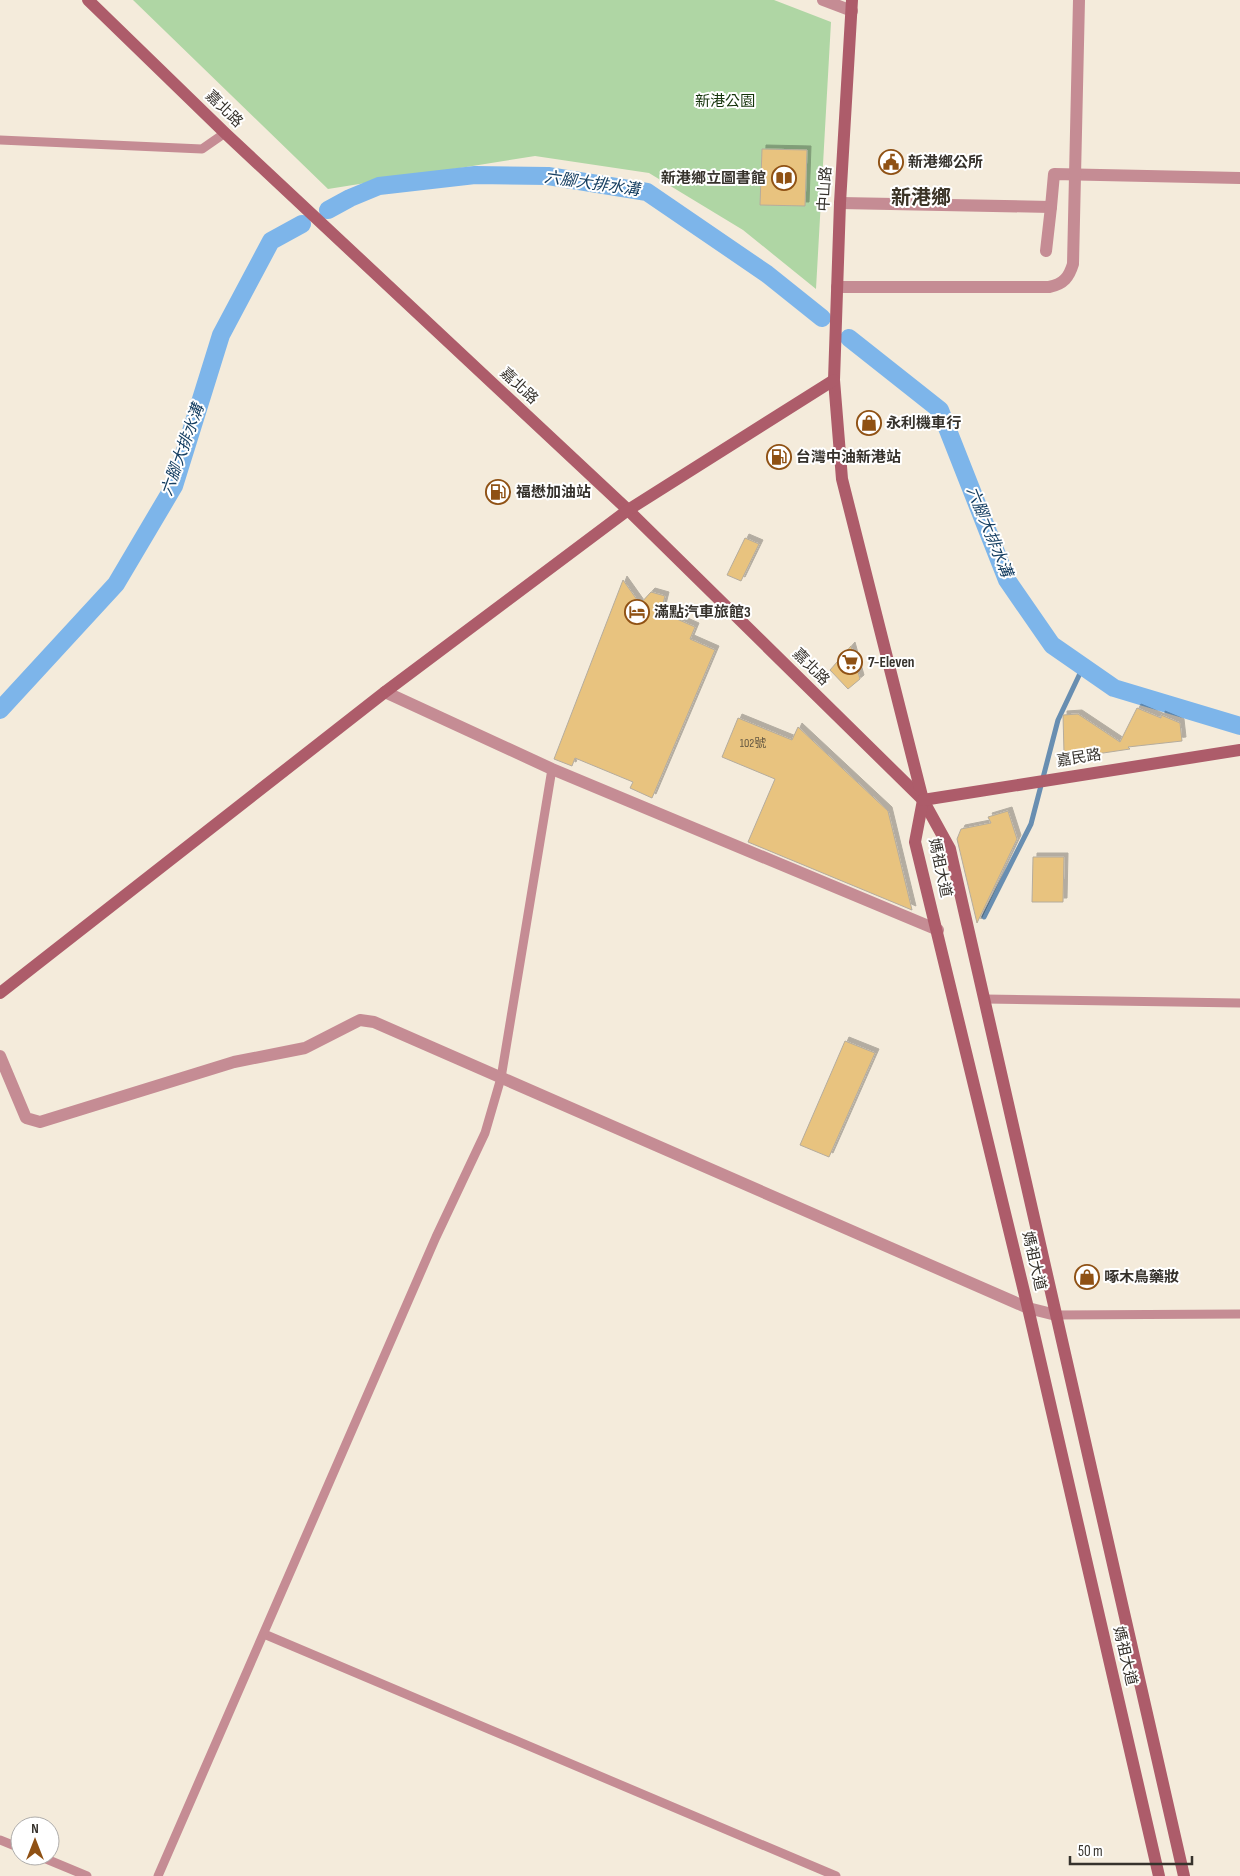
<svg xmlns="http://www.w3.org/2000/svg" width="1240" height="1876" font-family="'Sofia Sans Condensed','Noto Sans TC',sans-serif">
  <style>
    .green { fill: #afd6a4 }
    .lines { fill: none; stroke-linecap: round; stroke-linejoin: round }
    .stream { stroke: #688eb1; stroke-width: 5 }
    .canal { stroke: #7db5ea; stroke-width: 18 }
    .building { fill: #e8c37f; stroke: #b5ac9d; filter: url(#shadow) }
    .lane { stroke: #c58c94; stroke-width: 9 }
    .street { stroke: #c58c94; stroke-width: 12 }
    .secondary { stroke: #ad5c6a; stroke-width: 12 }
    .labels { text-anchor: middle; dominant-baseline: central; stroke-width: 4; stroke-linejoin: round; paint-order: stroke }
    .number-label { font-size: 12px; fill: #625641 }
    .park-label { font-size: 15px; fill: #15340b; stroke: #fff }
    .street-label { font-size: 15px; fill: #36322c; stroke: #fff }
    .poi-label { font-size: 15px; font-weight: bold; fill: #36322c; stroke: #fff; text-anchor: start }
    .water-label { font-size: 16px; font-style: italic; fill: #163f62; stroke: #fff }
    .district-label { font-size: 20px; font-weight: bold; fill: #3b3427; stroke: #fff }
  </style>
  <defs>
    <filter id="shadow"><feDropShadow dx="4" dy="-4" stdDeviation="0" flood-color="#0004"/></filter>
  </defs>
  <rect width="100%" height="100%" fill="#f4ebdb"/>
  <!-- green -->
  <polygon class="green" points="133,0 774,0 831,22 816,289 743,230 649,173 535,156 328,189"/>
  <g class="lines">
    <!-- stream -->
    <polyline class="stream" points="984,917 1031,824 1058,720 1083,667"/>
    <!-- canal -->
    <g class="canal">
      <polyline points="328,210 350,198 379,186 475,175 548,176 647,192 767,274 822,318"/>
      <polyline points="849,338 940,410 1007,580 1052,645 1114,688 1240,726"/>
      <polyline points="0,710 116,584 174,486 221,335 271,241 302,224"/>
    </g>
  </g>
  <!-- building -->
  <g class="building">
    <polygon points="762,149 807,150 805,206 760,205"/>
    <polygon points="745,538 759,544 741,581 727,575"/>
    <polygon points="623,580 640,604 651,592 665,596 661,612 695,627 690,639 715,650 652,798 630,788 633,782 575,758 572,766 554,759"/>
    <polygon points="851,646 860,679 848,689 830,670"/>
    <polygon points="1137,708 1161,718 1161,715 1180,723 1182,741 1128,747 1130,749 1083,756 1083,752 1064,753 1063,715 1078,714 1120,742"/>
    <polygon points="738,718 792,740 798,727 888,811 912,910 748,842 775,779 722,757"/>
    <polygon points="1008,811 1017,839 977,923 957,839 961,829 991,823 988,817"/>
    <polygon points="1033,857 1064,857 1063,902 1032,902"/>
    <polygon points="845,1041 875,1053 829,1157 800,1145"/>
  </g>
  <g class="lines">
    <!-- lane -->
    <g class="lane">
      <polyline points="0,140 202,149 225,133"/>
      <polyline points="985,999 1240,1003"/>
      <polyline points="1056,1315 1240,1314"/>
      <polyline points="264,1634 836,1876"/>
      <polyline points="0,1840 20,1848"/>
      <polyline points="39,1856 87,1876"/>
      <polyline points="158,1876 436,1237 485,1133 501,1078 552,769"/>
    </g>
    <!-- street -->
    <g class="street">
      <polyline points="823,0 852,11"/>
      <polyline points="840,203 1051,207 1054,174 1240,178"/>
      <polyline points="1046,251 1051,207"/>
      <path d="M837,287H1049C1064,284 1069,277 1073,264L1079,0"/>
      <polyline points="385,692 552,769 938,930"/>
      <polyline points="0,1056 26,1118 40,1122 234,1062 305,1048 360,1020 374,1022 1028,1308 1056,1315"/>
    </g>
    <!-- secondary -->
    <g class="secondary">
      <polyline points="88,0 225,133 628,510 923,800"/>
      <polyline points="852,0 840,203 834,380 842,479 923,800 950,849 1184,1876"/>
      <polyline points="923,800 915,842 1028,1308 1159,1876"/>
      <polyline points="923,800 1240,750"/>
      <polyline points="0,993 385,692 628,510 834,380"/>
    </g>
  </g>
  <!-- icons -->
  <defs>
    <symbol id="civic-ring" viewBox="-11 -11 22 22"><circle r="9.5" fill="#fff" stroke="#8f5114" stroke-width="1.5"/><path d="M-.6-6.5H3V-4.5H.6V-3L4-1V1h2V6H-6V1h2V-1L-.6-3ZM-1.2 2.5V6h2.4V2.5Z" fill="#8f5114"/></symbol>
    <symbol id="library-ring" viewBox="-11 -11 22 22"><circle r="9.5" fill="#fff" stroke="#8f5114" stroke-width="1.5"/><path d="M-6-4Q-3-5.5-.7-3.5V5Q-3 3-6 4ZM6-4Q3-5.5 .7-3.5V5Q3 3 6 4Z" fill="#8f5114"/></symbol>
    <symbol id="shop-ring" viewBox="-11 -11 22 22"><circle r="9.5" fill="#fff" stroke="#8f5114" stroke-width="1.5"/><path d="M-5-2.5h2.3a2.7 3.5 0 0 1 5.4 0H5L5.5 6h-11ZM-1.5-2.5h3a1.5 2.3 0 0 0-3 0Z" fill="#8f5114"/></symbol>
    <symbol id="fuel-ring" viewBox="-11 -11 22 22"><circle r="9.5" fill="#fff" stroke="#8f5114" stroke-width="1.5"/><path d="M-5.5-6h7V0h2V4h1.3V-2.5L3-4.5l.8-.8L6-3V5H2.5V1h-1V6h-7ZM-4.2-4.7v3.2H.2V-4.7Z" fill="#8f5114"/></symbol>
    <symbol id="hotel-ring" viewBox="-11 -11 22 22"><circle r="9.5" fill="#fff" stroke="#8f5114" stroke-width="1.5"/><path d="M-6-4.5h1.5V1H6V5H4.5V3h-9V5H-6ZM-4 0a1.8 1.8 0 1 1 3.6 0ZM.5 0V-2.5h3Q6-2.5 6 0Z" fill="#8f5114"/></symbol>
    <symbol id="supermarket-ring" viewBox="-11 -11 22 22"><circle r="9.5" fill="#fff" stroke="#8f5114" stroke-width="1.5"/><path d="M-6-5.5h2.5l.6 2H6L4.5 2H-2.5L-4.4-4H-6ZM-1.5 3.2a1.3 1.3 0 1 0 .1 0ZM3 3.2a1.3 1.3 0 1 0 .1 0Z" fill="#8f5114"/></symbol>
  </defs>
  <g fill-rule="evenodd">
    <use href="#civic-ring" x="877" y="148" width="28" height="28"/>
    <use href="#library-ring" x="770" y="164" width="28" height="28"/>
    <use href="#shop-ring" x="855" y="409" width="28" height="28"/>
    <use href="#fuel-ring" x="765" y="443" width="28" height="28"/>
    <use href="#fuel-ring" x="484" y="478" width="28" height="28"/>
    <use href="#hotel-ring" x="623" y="598" width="28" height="28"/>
    <use href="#supermarket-ring" x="836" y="648" width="28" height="28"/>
    <use href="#shop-ring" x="1073" y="1263" width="28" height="28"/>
  </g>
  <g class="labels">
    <!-- number labels -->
    <g class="number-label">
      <text x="753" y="743">102號</text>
    </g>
    <!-- park labels -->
    <g class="park-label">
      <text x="725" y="101">新港公園</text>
    </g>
    <!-- street labels -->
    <g class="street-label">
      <text transform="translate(224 109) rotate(44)">嘉北路</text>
      <text transform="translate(825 189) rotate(-87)">中山路</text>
      <text transform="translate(519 386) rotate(43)">嘉北路</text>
      <text transform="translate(811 667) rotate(45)">嘉北路</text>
      <text transform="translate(1079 758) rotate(-9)">嘉民路</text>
      <text transform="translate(940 868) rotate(78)">媽祖大道</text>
      <text transform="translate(1034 1261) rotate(77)">媽祖大道</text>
      <text transform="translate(1125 1656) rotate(77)">媽祖大道</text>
    </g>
    <!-- poi labels -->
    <g class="poi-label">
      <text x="908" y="162">新港鄉公所</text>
      <text x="766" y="178" text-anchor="end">新港鄉立圖書館</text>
      <text x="886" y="423">永利機車行</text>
      <text x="796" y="457">台灣中油新港站</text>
      <text x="516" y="492">福懋加油站</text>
      <text x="654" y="612">滿點汽車旅館3</text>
      <text x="868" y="662">7-Eleven</text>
      <text x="1104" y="1277">啄木鳥藥妝</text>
    </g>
    <!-- water labels -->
    <g class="water-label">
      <text transform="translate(592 184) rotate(8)">六腳大排水溝</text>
      <text transform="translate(183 450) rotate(-70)">六腳大排水溝</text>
      <text transform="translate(989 532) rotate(68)">六腳大排水溝</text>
    </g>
    <!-- district labels -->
    <g class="district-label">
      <text x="921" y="198">新港鄉</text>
    </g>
  </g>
  <!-- north arrow -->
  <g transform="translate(35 1841)"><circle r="24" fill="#ffffff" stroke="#afadab"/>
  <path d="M0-4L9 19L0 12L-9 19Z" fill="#8f5114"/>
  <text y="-8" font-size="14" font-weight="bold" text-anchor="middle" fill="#36322c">N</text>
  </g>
  <!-- scale -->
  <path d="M1070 1856v8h122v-8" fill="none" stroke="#36322c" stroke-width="2.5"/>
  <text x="1078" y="1856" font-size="15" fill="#36322c" stroke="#ffffff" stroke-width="4" paint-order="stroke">50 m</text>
</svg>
